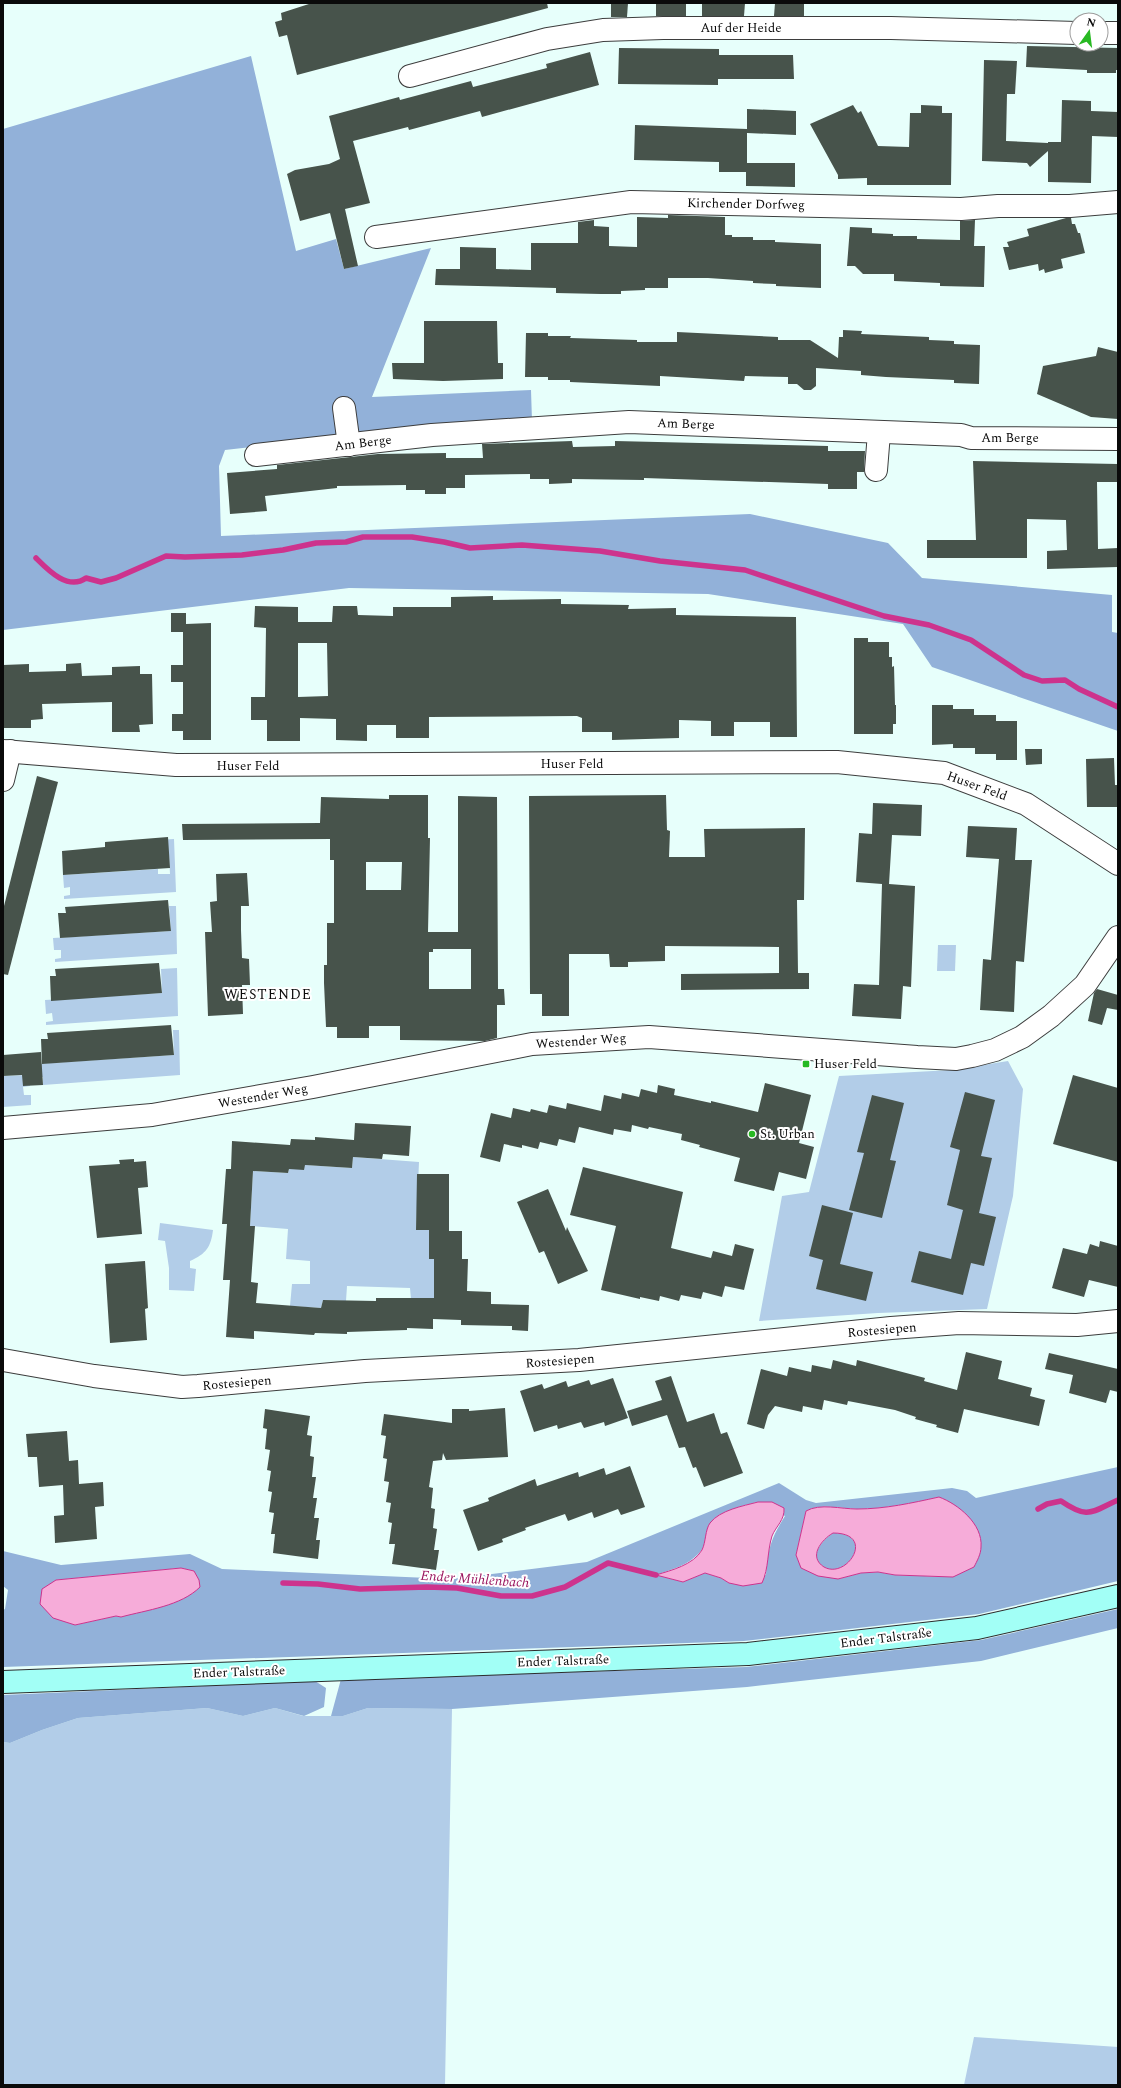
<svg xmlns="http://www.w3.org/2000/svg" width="1121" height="2088" font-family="Spectral,serif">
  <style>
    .green { fill: #b2cde8 }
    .forest { fill: #92b1d9; fill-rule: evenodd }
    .water { fill: #f6acd9; stroke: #cd338d; fill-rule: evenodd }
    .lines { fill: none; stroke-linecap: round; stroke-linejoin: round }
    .stream { stroke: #cd338d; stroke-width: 5.5 }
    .building { fill: #47534b; fill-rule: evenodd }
    .minor-casing { stroke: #3d3d3d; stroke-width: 24 }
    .secondary-casing { stroke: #2c2c2c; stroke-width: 24 }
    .minor { stroke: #fff; stroke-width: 22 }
    .secondary { stroke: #a2fff6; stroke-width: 22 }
    .poi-dot { fill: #28b923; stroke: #fff; stroke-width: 1.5 }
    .labels { text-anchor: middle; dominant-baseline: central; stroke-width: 4; stroke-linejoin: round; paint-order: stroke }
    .street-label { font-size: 13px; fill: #0a0a0a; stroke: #fff }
    .poi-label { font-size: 13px; fill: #0a0a0a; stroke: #fff; text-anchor: start }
    .neighbourhood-label { font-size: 14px; letter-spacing: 1px; fill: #0a0a0a; stroke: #fff }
    .water-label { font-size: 14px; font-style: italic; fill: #9a155e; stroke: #fff }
  </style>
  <rect width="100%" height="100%" fill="#e7fffb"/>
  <!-- green -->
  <g class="green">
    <polygon points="174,839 176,892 64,899 64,896 70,895 70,887 64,888 63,875 158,869 158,874 170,874 169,855 157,840"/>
    <polygon points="169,906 176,906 177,954 55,962 55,959 61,958 61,950 54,950 53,938 171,931"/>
    <polygon points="938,945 956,945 955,971 937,971"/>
    <polygon points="177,968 178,1016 46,1025 46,1022 53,1021 52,1013 46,1014 45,1000 162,993 161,969"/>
    <polygon points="173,1030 179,1030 180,1075 43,1085 43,1077 36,1077 35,1064 174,1055"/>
    <polygon points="1008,1061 1023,1089 1013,1196 987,1309 878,1313 759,1321 782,1196 809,1192 839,1076 952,1070"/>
    <polygon points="30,1075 30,1086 23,1087 24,1095 31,1095 31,1105 3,1107 3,1076"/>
    <polygon points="353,1157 419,1162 416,1230 429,1230 429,1259 434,1259 434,1298 411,1299 410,1288 347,1286 346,1301 323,1300 321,1308 290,1306 292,1284 310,1284 310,1261 286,1259 288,1229 250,1226 253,1171 288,1173 289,1169 305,1165 352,1168"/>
    <path d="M160,1223L213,1230C211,1247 206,1254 190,1261V1268L196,1269L194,1291L169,1290V1268L165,1241L158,1240Z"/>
    <polygon points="207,1708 243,1716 275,1708 303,1716 343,1716 368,1708 452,1709 445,2085 3,2085 3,1742 10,1743 42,1730 78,1718"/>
    <polygon points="974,2037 1118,2047 1118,2085 964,2085"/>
  </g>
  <!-- forest -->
  <g class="forest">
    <polygon points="251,56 296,251 336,239 344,269 431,248 372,397 531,390 532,421 434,426 225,450 219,466 221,536 750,514 888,543 922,578 1112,595 1112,632 1118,633 1118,731 932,667 903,624 708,594 349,588 3,630 3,129"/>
    <path d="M1118,1467V1581L979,1614L744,1641L3,1667V1610L5,1609L8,1590L3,1586V1551L61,1565L190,1554L222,1569L452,1579L587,1562L779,1483L806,1500L816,1503L952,1488L967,1491L976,1498ZM939,1497L953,1577L895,1575L878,1572L861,1573L838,1579L796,1555L806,1511C820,1503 841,1509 857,1509C885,1509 912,1503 939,1497ZM758,1502L785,1516C771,1538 768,1549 766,1575L729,1583L721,1578L705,1573L683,1582L657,1575C674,1568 686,1567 700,1552C706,1546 706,1534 709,1526C714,1512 745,1505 758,1502ZM181,1568L194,1571L122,1617L116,1616L75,1625L56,1580Z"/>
    <path d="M833,1533C877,1533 847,1580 824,1567C808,1557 821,1541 833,1533Z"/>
    <polygon points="1118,1609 1118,1628 981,1661 747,1687 452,1709 368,1708 343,1716 331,1716 341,1679 746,1667 981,1640"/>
    <polygon points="315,1681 326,1688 324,1707 304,1716 275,1708 243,1716 207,1708 78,1718 42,1730 10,1743 3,1742 3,1695"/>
  </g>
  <!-- water -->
  <g class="water">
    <path d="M939,1497C958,1504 983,1524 981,1547C981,1554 977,1561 974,1567L953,1577L895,1575L878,1572L861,1573L838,1579L818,1576L801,1568L796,1555L806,1511C820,1503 841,1509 857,1509C885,1509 912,1503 939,1497ZM833,1533C877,1533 847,1580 824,1567C808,1557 821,1540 833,1533Z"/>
    <path d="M758,1502H772L784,1508C785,1520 776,1526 772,1536C767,1552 769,1568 762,1583L743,1586L729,1583L721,1578L705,1573L683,1582L656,1575C672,1570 693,1565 702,1550C706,1542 705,1530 710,1523C720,1510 743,1506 758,1502Z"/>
    <path d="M181,1568L194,1571L199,1580L200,1587C181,1606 147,1610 121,1617L116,1616L75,1625L53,1618L40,1604L42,1589L56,1580Z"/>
  </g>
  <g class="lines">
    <!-- stream -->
    <g class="stream">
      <path d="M36,558C48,570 68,591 86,578L101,582L116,578L166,556L185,557L242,555L283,550L316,543L346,542L363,537H412L444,542L470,548L522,545L600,551L660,561L745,570L884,616L929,625L971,640L1024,675L1042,681L1065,680L1079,689L1118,707"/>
      <path d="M1038,1509L1047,1504L1061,1501C1089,1520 1091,1512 1118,1500"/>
      <polyline points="283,1583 318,1584 360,1589 427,1587 457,1588 501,1596 532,1596 565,1587 608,1563 656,1575"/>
    </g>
  </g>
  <!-- building -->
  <g class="building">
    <polygon points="312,3 547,3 548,8 297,75 287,35 279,37 275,22 282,20 281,13"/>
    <polygon points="611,3 628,3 627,17 611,17"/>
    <rect x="656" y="3" width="30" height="13"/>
    <polygon points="702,3 745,3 744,16 702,16"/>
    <polygon points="775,3 804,3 804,16 774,16"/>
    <polygon points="1027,46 1118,48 1118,70 1116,70 1116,73 1087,73 1087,70 1026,67"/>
    <polygon points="619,48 719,49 719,55 793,55 794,79 718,79 718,85 618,84"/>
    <polygon points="590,52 599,85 482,117 480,111 409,130 408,127 353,141 370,203 345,209 358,266 344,269 330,213 300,221 287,174 295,170 329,164 340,159 329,116 399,97 400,100 471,81 473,87 547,68 546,64"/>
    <polygon points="984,60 1017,61 1015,94 1007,94 1006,141 1048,143 1048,142 1061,142 1062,100 1091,101 1091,111 1118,112 1118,137 1092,136 1091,183 1048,182 1048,151 1030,167 1027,163 982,161"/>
    <polygon points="853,105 858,113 861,111 878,146 909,147 910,113 921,113 921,105 942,106 942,113 952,113 951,185 867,185 867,178 838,179 838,175 810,124"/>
    <polygon points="747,109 796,111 796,135 747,133 747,163 795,163 795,187 746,186 746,172 719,172 719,162 634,160 635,125 747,129"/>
    <polygon points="668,215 725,217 725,235 732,235 732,237 753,237 753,240 775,240 775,242 821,244 821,288 776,286 776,284 753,283 753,281 708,278 668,278 668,288 645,288 645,290 621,291 621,294 601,294 556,293 556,288 435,285 436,269 460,269 460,247 496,248 496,269 531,270 531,243 578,243 578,222 594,220 594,226 609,227 609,246 637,247 637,217 668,218"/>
    <polygon points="1066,218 1071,218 1072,224 1075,224 1078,233 1080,233 1085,253 1061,259 1063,268 1045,273 1044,269 1039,271 1038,264 1009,270 1003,247 1009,247 1007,242 1029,236 1027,229"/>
    <polygon points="975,220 974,246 985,246 984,287 940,286 940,283 894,281 894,274 863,274 855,266 847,266 850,227 872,228 872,233 893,234 893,236 917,236 917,239 960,240 960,221"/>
    <polygon points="424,321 497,321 498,363 503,363 503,379 443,381 393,379 392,363 424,363"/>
    <polygon points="843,330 862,331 861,334 929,337 929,340 954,341 954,344 980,345 979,384 954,383 954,380 886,377 861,375 861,371 816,368 816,386 811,390 804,390 797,384 788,384 788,377 745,376 744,381 660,376 660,386 570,382 570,380 548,380 548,377 525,377 526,333 548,333 548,336 571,336 570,338 637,340 637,342 677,342 677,332 778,337 778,340 810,340 838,358 839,337 843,337"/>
    <polygon points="1098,347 1118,352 1118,419 1091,417 1037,394 1043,366 1096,356"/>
    <polygon points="572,441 573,447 615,446 615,441 828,446 828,451 865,451 864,472 857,472 857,489 828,489 828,484 644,478 644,480 572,479 572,483 549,484 549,479 530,479 530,474 465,475 465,488 446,488 446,494 425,494 425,490 406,490 406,485 337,486 337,488 265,496 267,511 230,514 227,473 277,469 277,465 378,454 446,453 446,458 483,458 482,444"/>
    <polygon points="973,461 1118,464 1118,482 1097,482 1098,549 1118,548 1118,567 1047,569 1047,551 1067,550 1066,520 1027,519 1027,558 927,558 927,540 976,540"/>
    <path d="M493,596V600L561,599V604L629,605L628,609L676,608V615L796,617L797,737H770V722H734V736H711V721L679,720V738L612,740V732H582V718L577,716L429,717V738H396V725H367V741L336,740V719L300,718V741H267V720H251V697H265L266,628L254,627L255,606L298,607V622H332L333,606H357L358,615L393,616V607H451V597ZM298,643H327L328,696L298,697Z"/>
    <polygon points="171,613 186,613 186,624 211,623 211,740 183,740 183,731 172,731 172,714 183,714 183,682 171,682 171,665 183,665 183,632 171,632"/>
    <polygon points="854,638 868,638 868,642 889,642 889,657 892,657 892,667 894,666 895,705 896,705 896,724 893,724 893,734 854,734"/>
    <polygon points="81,663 82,676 112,675 112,667 140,666 140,674 152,674 153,724 139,725 140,732 112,732 112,702 42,704 43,719 31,720 31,728 4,728 3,665 29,664 29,672 66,671 66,664"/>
    <polygon points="932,705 953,705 953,709 974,709 974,715 996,715 996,721 1017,721 1017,760 996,760 996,754 975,754 975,748 953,748 953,744 932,745"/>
    <polygon points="1025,749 1042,749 1042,764 1026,765"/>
    <polygon points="1114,758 1115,785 1118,785 1118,807 1087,807 1086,759"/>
    <polygon points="37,776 58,782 8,975 3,974 3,910"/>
    <path d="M389,795H428V838H430L428,932H458V796L497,797L498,989H504L505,1005H497V1038L485,1041L400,1040V1026H369V1038H337V1027H326L324,983V965H327V923H334V860H330V839L183,840L182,824L320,823L321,797L389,799ZM366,862H402L401,890H366ZM433,949H471V989H429V952H433Z"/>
    <polygon points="666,795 667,830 670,831 669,857 705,857 704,829 805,828 804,900 797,900 798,973 809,973 809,989 681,990 681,974 779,973 779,947 665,946 665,961 628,962 628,967 610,967 609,954 569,954 569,1016 542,1016 542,994 530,994 529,796"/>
    <polygon points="873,803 922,805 921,836 892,835 889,884 915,886 911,987 903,986 901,1019 852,1016 854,984 879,985 882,884 856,882 859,833 872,834"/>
    <polygon points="968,826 1017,828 1015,860 1032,860 1024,962 1016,961 1014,1012 980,1010 983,959 991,960 999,859 966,857"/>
    <polygon points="168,837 170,868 63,875 62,851 105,847 105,842"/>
    <polygon points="247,873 249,906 241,906 241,930 242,958 249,959 250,985 242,985 243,1014 208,1016 205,932 212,932 210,902 217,901 216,874"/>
    <polygon points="168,900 171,931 60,938 58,913 66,913 65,907"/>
    <polygon points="159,963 162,993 51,1001 50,976 56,976 55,969"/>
    <polygon points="1097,989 1118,995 1118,1010 1107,1008 1102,1025 1088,1021 1094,993"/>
    <polygon points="171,1025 174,1055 42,1064 41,1039 48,1039 47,1033"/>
    <polygon points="41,1052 43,1085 23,1086 22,1075 3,1076 3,1055"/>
    <polygon points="1073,1075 1118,1088 1118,1162 1053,1144"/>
    <polygon points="765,1083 811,1095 799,1143 814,1147 806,1179 779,1172 774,1191 734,1181 740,1158 699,1147 700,1145 681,1140 682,1134 649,1127 648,1129 632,1125 631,1132 614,1129 613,1135 579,1127 575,1143 559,1139 557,1146 540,1142 538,1149 522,1145 522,1148 504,1144 500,1162 480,1157 491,1113 511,1118 513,1108 530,1112 531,1109 547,1113 549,1105 566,1109 567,1103 601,1111 604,1095 621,1099 622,1093 639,1097 641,1089 657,1093 658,1085 675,1089 674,1095 711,1103 711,1101 758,1112"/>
    <polygon points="965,1092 995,1100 981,1156 992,1158 979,1213 996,1217 984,1266 971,1263 963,1295 911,1282 919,1251 951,1259 963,1210 947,1205 960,1150 950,1147"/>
    <polygon points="872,1095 904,1103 890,1160 896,1161 882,1218 849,1210 864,1153 857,1152"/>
    <polygon points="355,1123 411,1126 409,1156 383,1154 382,1159 353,1157 352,1168 305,1165 304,1170 289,1169 288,1173 253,1171 250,1226 255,1226 251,1282 258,1283 256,1303 321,1308 323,1300 376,1301 376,1298 434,1298 434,1259 429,1259 429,1230 416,1230 417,1174 449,1174 449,1231 462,1231 462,1259 468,1259 467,1291 491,1292 491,1304 529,1305 528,1331 512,1330 512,1326 461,1325 461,1320 433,1319 433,1329 407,1328 407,1330 347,1332 347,1334 315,1333 314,1335 254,1331 254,1339 226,1337 230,1280 223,1280 227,1224 222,1224 226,1169 231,1169 232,1141 290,1145 291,1139 315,1140 315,1137 354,1140"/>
    <polygon points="134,1159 134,1162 146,1161 148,1187 138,1188 142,1234 97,1238 89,1166 120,1164 119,1160"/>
    <polygon points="583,1167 683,1192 671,1248 711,1258 713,1251 732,1256 735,1244 754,1249 744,1290 725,1286 722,1297 703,1292 701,1299 681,1295 679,1301 660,1296 659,1301 640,1297 640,1299 601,1290 616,1226 570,1215"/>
    <polygon points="548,1189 566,1231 567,1227 588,1271 558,1284 544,1251 539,1253 517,1202"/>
    <polygon points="822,1205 853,1213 840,1264 873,1272 866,1301 816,1289 823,1260 809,1256"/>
    <polygon points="1100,1241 1118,1246 1118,1287 1089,1280 1084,1297 1052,1288 1063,1248 1087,1254 1090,1244 1099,1247"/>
    <polygon points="145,1261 148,1308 145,1309 147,1340 110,1343 105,1264"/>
    <polygon points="966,1352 1002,1361 998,1379 1032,1388 1030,1396 1045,1400 1039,1426 964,1409 958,1433 936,1427 937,1425 915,1419 916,1417 895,1410 848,1401 847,1405 824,1400 822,1410 803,1406 802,1412 775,1406 768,1415 764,1429 747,1424 761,1369 787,1376 789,1367 811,1372 812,1365 831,1369 833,1360 856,1366 857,1360 925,1378 924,1381 957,1390"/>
    <polygon points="1049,1353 1118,1369 1118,1392 1110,1390 1106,1403 1069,1393 1073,1375 1045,1369"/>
    <polygon points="671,1376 687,1422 714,1413 721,1434 727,1432 743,1473 704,1487 696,1467 693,1468 685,1447 679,1448 667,1415 632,1426 627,1411 662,1400 655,1381"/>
    <polygon points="613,1378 628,1418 605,1426 604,1422 584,1428 581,1422 558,1429 557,1425 534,1432 520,1391 542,1384 544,1389 566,1381 568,1387 589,1380 591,1385"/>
    <polygon points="505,1408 508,1457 446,1460 443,1453 442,1460 433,1461 429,1487 433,1488 431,1508 435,1509 433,1528 437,1529 434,1550 439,1550 436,1570 392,1564 395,1544 389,1544 392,1523 388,1522 391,1503 386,1502 389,1482 384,1481 387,1459 383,1458 386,1436 381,1435 384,1414 452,1423 452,1409 469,1409 469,1411"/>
    <polygon points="265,1409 310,1416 307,1435 312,1436 310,1456 314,1457 312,1477 316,1477 313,1498 317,1498 314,1518 319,1518 316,1540 320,1540 318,1559 273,1553 275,1534 271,1534 274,1513 269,1512 272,1492 268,1491 271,1471 267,1470 270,1450 265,1449 267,1429 263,1428"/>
    <polygon points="67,1431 69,1461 78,1460 79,1484 103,1482 104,1506 95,1507 97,1539 55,1543 54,1516 64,1515 63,1485 39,1487 37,1457 28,1457 26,1434"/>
    <polygon points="630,1466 645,1507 621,1515 618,1509 594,1518 592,1512 568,1521 565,1514 525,1528 526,1530 502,1539 503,1542 478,1551 463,1510 489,1501 488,1498 535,1479 537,1486 578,1472 579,1477 604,1468 606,1475"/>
  </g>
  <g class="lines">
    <defs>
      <g id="minor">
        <polyline points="1101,33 1118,33"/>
        <polyline points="410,76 547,39 603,30 663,28 891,28 1077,33"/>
        <polyline points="376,237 631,202 961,209 998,206 1070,206 1118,202"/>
        <polyline points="344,408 349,445"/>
        <polyline points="256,455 432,435 629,422 961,435 971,438 1118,439"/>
        <polyline points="876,470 879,433"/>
        <polyline points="3,751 176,765 837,762 944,773 1026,804 1118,864"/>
        <polyline points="3,780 10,751"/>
        <polyline points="3,1128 152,1115 313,1087 532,1044 649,1037 917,1057 956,1059 972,1056 995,1050 1022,1037 1051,1016 1085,985 1118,937"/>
        <polyline points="3,1360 94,1376 182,1387 198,1386 365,1371 579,1360 891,1328 959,1323 1077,1325 1118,1321"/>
      </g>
      <polyline id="secondary" points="3,1682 748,1654 977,1628 1118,1596"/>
    </defs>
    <!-- minor casing -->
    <use href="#minor" class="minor-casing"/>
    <!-- secondary casing -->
    <use href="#secondary" class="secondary-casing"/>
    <!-- minor -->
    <use href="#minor" class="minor"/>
    <!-- secondary -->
    <use href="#secondary" class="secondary"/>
  </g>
  <!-- markers -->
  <g class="poi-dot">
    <rect x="802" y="1060" width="8" height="8" rx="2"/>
    <circle cx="752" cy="1134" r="4"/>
  </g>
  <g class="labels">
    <!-- street labels -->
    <g class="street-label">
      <text x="741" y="28">Auf der Heide</text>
      <text transform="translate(746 204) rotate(1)">Kirchender Dorfweg</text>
      <text transform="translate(686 424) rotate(2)">Am Berge</text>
      <text x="1010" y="438">Am Berge</text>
      <text transform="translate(363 443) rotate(-7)">Am Berge</text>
      <text x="572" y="764">Huser Feld</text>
      <text x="248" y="766">Huser Feld</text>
      <text transform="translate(977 786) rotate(20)">Huser Feld</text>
      <text transform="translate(581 1041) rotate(-4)">Westender Weg</text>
      <text transform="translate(263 1096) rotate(-10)">Westender Weg</text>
      <text transform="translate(882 1330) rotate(-5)">Rostesiepen</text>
      <text transform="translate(560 1361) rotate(-4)">Rostesiepen</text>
      <text transform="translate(237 1383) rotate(-5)">Rostesiepen</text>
      <text transform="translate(886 1638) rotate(-7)">Ender Talstraße</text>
      <text transform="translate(563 1661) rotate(-2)">Ender Talstraße</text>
      <text transform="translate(239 1672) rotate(-2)">Ender Talstraße</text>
    </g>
    <!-- poi labels -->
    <g class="poi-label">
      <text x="814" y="1064">Huser Feld</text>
      <text x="760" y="1134">St. Urban</text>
    </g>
    <!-- neighbourhood labels -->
    <g class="neighbourhood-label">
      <text x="268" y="994">WESTENDE</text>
    </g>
    <!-- water labels -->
    <g class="water-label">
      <text transform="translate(475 1579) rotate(4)">Ender Mühlenbach</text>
    </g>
  </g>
  <!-- border -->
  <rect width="1121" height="2088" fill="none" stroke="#0a0a0a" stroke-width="8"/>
  <!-- north arrow -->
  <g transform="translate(1089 32) rotate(14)"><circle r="19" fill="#ffffff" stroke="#9d9d9d"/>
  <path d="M0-3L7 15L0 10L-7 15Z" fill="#28b923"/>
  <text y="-6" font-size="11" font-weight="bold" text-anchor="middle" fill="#0a0a0a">N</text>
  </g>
</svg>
